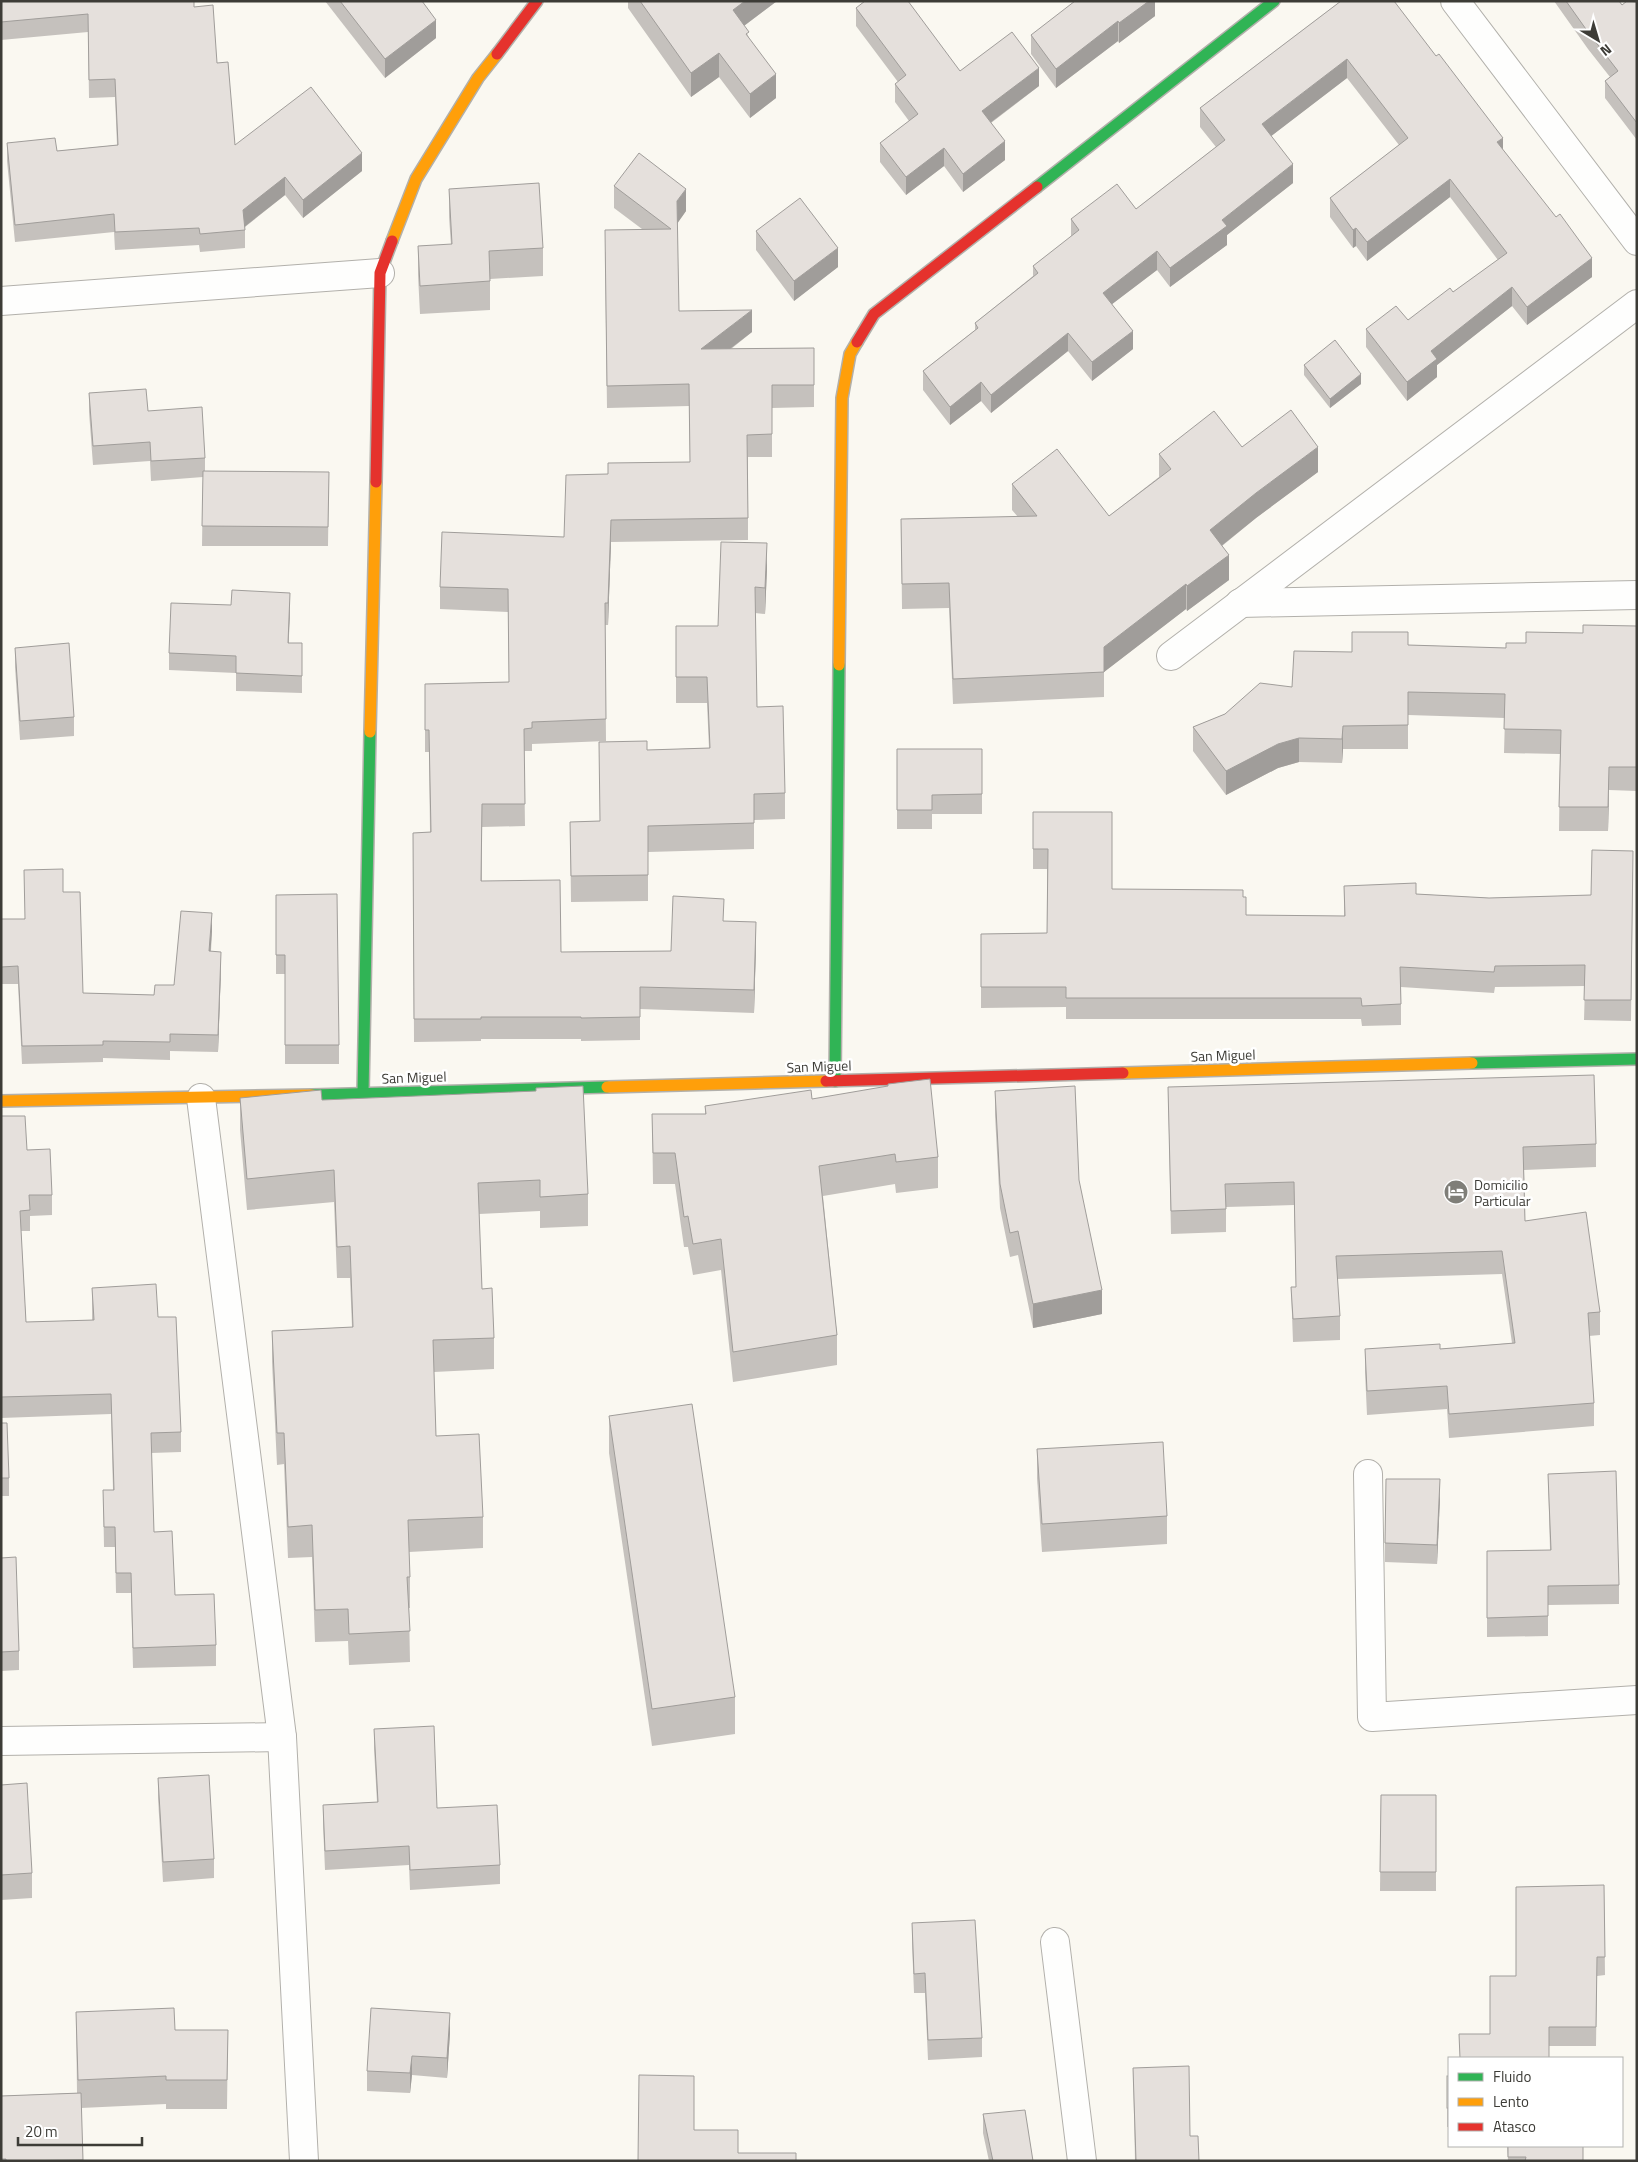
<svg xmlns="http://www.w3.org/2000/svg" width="1638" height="2162" font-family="'Titillium Web',sans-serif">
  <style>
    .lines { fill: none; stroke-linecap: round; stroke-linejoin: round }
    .street-casing { stroke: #b2b0ab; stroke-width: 30 }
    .fast-casing { stroke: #b2b0ab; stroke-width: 14 }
    .slow-casing { stroke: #b2b0ab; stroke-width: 14 }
    .jam-casing { stroke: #b2b0ab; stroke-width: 14 }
    .street { stroke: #fefefd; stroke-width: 28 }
    .fast { stroke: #30b455; stroke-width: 11 }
    .slow { stroke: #ff9f0a; stroke-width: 11 }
    .jam { stroke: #e5322d; stroke-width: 11 }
    .wall { fill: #c5c1bd }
    .shaded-wall { fill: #a09d9a }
    .building { fill: #e5e0dc; stroke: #a09d9a }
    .labels { text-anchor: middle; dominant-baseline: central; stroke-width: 5; stroke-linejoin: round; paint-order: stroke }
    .street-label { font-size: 14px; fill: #3d3c37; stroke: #fff }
    .poi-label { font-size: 14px; fill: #3d3c37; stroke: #fff; text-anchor: start }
  </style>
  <rect width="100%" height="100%" fill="#faf8f1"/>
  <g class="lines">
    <defs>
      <g id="street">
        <polyline points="1455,1 1637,241"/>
        <polyline points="1,301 380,273"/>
        <polyline points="1240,603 1637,595"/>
        <polyline points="1171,656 1637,304"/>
        <polyline points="201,1098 282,1737 304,2161"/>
        <polyline points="1368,1474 1372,1717 1637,1700"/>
        <polyline points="1,1741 282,1737"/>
        <polyline points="1055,1942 1082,2161"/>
      </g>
      <g id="fast">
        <polyline points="1037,187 1274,1"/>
        <polyline points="1472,1063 1637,1059"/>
        <polyline points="835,1081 839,665"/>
        <polyline points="363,1093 370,732"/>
        <polyline points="312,1095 607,1087"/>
      </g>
      <g id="slow">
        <polyline points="392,241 416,179 478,78 497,54"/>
        <polyline points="839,665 842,398 850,354 857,342"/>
        <polyline points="370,732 376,482"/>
        <polyline points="1123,1073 1472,1063"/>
        <polyline points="607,1087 826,1081"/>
        <polyline points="1,1101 312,1095"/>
      </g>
      <g id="jam">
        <polyline points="497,54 537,1"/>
        <polyline points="857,342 874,314 1037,187"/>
        <polyline points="376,482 380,273 392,241"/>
        <polyline points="826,1081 1123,1073"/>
      </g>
    </defs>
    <!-- street casing -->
    <use href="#street" class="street-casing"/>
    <!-- fast casing -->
    <use href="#fast" class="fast-casing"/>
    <!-- slow casing -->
    <use href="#slow" class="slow-casing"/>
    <!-- jam casing -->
    <use href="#jam" class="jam-casing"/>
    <!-- street -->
    <use href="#street" class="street"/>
    <!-- fast -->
    <use href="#fast" class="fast"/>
    <!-- slow -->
    <use href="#slow" class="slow"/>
    <!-- jam -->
    <use href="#jam" class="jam"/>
  </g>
  <!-- wall -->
  <g class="wall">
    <polygon points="1,1 194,7 217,63 235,145 362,171 303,218 285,195 245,227 245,248 200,252 199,245 115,250 114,232 15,242 7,161 7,143 57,151 117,145 115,97 89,98 88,32 1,40"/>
    <polygon points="325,1 422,1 436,38 385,78"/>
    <polygon points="628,1 777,1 744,26 749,38 776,98 750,118 719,77 691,97 628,8"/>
    <polygon points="1155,1 1155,16 1119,43 1118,41 1056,88 1031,54 1031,35"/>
    <polygon points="1341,1 1503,150 1592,277 1527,325 1512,306 1437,365 1437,377 1407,401 1366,347 1366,329 1408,320 1453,292 1498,260 1450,197 1367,261 1356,246 1353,248 1330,217 1330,198 1399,145 1347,78 1271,136 1293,183 1227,235 1227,245 1170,287 1157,270 1112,304 1133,349 1092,381 1068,351 991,413 981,401 950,425 923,390 923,371 975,330 975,323 1033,276 1033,266 1071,237 1071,219 1136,209 1216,147 1200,127 1200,108"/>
    <polygon points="1554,1 1619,1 1622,5 1637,2 1637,140 1605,98 1605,81 1610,77 1588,49"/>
    <polygon points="856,8 960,71 1039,86 991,123 1005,160 963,192 944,166 906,195 880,162 880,143 909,121 895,102 895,84 898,82 856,26"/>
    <polygon points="614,186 686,211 677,223 679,311 752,332 731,349 814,348 814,407 772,408 772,457 748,457 748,540 611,542 608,625 605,625 606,741 532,744 532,751 524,751 525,826 482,827 482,881 561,952 671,951 724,921 756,945 754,1013 640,1009 640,1040 581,1041 581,1039 481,1039 481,1041 414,1042 413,833 430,832 429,752 425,752 425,684 509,682 508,612 440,609 440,587 564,537 608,474 690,462 689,406 607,408 605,252 642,229 614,208"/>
    <polygon points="449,189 543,248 543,276 490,279 490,310 420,314 418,275 418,246 451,245 449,217"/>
    <polygon points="756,231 838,267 794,301 756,250"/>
    <polygon points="1304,365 1361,384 1330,408 1304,375"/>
    <polygon points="89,393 148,411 205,458 205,471 329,472 328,546 202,546 203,477 151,481 150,461 93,465 89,412"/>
    <polygon points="1242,447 1318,472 1256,518 1222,546 1229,580 1187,611 1186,609 1104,672 1104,697 953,704 949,608 902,609 901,519 1018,517 1012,510 1012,484 1109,516 1159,477 1159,454"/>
    <polygon points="767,569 765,614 755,613 757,707 785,793 785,819 754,820 754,849 648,852 648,901 571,902 570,822 600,821 647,750 709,748 707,703 676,703 676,626 718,626"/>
    <polygon points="231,605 290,610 288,643 302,643 302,693 236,691 236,673 169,670 169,653"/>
    <polygon points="1637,626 1637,791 1609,790 1608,831 1559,831 1560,754 1504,753 1505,718 1408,715 1408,749 1343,749 1342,763 1299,762 1278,768 1226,795 1193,751 1193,727 1292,687 1352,652 1408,645 1506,648 1526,643 1583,633"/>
    <polygon points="15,648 74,717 74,736 20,740 15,667"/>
    <polygon points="897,749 982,749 982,814 932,814 932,829 897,829"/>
    <polygon points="1033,812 1112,889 1243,897 1246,915 1344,916 1344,886 1416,894 1489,898 1591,895 1633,872 1631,1021 1584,1020 1585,986 1495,987 1494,993 1401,987 1401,1025 1362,1026 1361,1019 1066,1019 1066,1007 981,1008 981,934 1047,933 1047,869 1033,869"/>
    <polygon points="63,892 83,993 154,995 174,985 212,931 211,951 221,969 218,1052 170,1051 170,1060 103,1058 103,1062 22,1064 18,984 1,984 1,919 24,919"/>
    <polygon points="276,895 339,1045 339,1064 285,1064 285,974 276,974"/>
    <polygon points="1168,1087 1596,1144 1596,1167 1524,1170 1525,1221 1600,1312 1600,1335 1589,1336 1594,1403 1594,1426 1449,1438 1447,1409 1367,1415 1365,1372 1365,1349 1440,1349 1512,1343 1502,1274 1337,1279 1340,1316 1340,1340 1293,1342 1291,1287 1296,1287 1294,1205 1226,1207 1226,1232 1171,1234"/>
    <polygon points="995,1091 1079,1180 1102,1314 1033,1328 1018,1255 1010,1257 1000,1208 995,1115"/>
    <polygon points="240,1098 322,1100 588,1194 588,1226 540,1228 540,1211 479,1214 482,1289 494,1338 494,1369 434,1372 436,1436 483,1517 483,1548 409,1552 410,1577 410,1608 409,1608 410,1662 349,1665 348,1641 315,1642 312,1557 288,1558 284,1464 277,1465 272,1362 272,1331 352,1327 350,1278 337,1278 334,1202 247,1210 240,1130"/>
    <polygon points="812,1099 938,1157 938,1188 896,1193 895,1184 823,1196 837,1335 837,1365 733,1382 721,1270 693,1275 688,1247 684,1247 675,1184 653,1184 652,1114 705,1114 705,1106"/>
    <polygon points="1,1116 27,1150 52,1195 52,1215 30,1216 30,1231 21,1231 26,1322 92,1320 92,1288 158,1317 181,1432 181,1452 151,1453 154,1532 175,1595 216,1645 216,1666 133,1668 131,1593 116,1593 115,1547 104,1547 103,1490 113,1490 111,1414 1,1418"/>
    <polygon points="609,1416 735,1697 735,1734 652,1746 609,1453"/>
    <polygon points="1,1423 9,1478 9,1496 1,1496"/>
    <polygon points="1037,1449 1167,1516 1167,1544 1042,1552 1037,1478"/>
    <polygon points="1548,1474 1619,1585 1619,1604 1548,1605 1548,1636 1487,1637 1487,1551 1550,1550"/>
    <polygon points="1440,1498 1437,1564 1385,1562 1385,1543"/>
    <polygon points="1,1558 19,1651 19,1670 1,1671"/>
    <polygon points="374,1729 437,1808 500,1865 500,1884 410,1890 409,1865 325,1870 323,1824 323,1805 377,1802 374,1749"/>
    <polygon points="158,1778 214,1859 214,1878 163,1882 158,1798"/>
    <polygon points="1,1785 32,1873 32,1898 1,1900"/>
    <polygon points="1381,1795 1436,1795 1436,1891 1380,1891"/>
    <polygon points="1604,1885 1605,1975 1597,1976 1596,2046 1549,2046 1490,2034 1516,1976"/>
    <polygon points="912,1923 982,2038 982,2057 928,2060 925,1993 914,1993 912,1943"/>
    <polygon points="76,2012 175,2030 228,2030 227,2109 166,2109 166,2104 81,2108 83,2161 1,2161 1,2096 77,2093"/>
    <polygon points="450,2033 447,2078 412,2075 410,2093 367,2091 367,2071"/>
    <polygon points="1133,2068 1190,2136 1199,2161 1135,2161"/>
    <rect x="1447" y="2076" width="2" height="51"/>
    <polygon points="983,2114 1033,2161 989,2161 983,2133"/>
    <polygon points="1507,2146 1583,2161 1508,2161"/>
  </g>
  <!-- shaded-wall -->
  <g class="shaded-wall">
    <polygon points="745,1 777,1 733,34 733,10"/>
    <polygon points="1149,1 1155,1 1155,16 1119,43 1119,23"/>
    <polygon points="436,20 436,38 385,78 385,59"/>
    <polygon points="1118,21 1118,41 1056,88 1056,69"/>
    <polygon points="719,53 719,77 691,97 691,73"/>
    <polygon points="1347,59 1347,78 1262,143 1262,124"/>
    <polygon points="1039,68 1039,86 982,129 982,111"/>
    <polygon points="776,74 776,98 750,118 750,94"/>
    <polygon points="1503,138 1503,156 1497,142"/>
    <polygon points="1005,141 1005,160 963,192 963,174"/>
    <polygon points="944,148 944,166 906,195 906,177"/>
    <polygon points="362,153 362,171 303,218 303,200"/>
    <polygon points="1293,164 1293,183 1227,235 1227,245 1170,287 1170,268 1222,220"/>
    <polygon points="285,177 285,195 243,228 243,210"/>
    <polygon points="1450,179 1450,197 1367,261 1367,242"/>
    <polygon points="686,189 686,211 677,224 677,201"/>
    <polygon points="1356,228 1356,246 1353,248 1353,230"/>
    <polygon points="838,248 838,267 794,301 794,281"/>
    <polygon points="1157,251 1157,270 1103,311 1103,293"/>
    <polygon points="1592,258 1592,277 1527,325 1527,307"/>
    <polygon points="1512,287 1512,306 1437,365 1437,377 1407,401 1407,382 1431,351"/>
    <polygon points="752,310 752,332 701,371 701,349"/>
    <polygon points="1133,331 1133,349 1092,381 1092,362"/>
    <polygon points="1068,333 1068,351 991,413 991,395"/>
    <polygon points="1361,374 1361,384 1330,408 1330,399"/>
    <polygon points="981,382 981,401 950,425 950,407"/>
    <polygon points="1318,447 1318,472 1256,518 1210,555 1210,530 1256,493"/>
    <polygon points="611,520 611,542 608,625 608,603"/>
    <polygon points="767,543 767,569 765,614 765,588"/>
    <polygon points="1229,555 1229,580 1187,611 1187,586"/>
    <polygon points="1186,584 1186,609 1104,672 1104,647"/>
    <polygon points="290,593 290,610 288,660 288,643"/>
    <polygon points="1343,726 1343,749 1342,763 1342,739"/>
    <polygon points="1299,738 1299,762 1278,768 1226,795 1226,771 1278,744"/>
    <polygon points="1609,767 1609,790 1608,831 1608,807"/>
    <polygon points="212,913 212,931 209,969 209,951"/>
    <polygon points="756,922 756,945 754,1013 754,990"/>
    <polygon points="221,952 221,969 218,1052 218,1035"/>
    <polygon points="1102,1290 1102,1314 1033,1328 1033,1304"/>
    <polygon points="1440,1479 1440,1498 1437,1564 1437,1545"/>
    <polygon points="450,2013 450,2033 447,2078 447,2058"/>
    <polygon points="412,2056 412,2075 410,2093 410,2073"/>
  </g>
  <!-- building -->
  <g class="building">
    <polygon points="1,1 194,1 194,7 213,5 217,63 228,62 235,145 311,87 362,153 303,200 285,177 243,210 245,230 200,234 199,228 115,232 114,214 15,225 7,143 55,138 57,151 118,145 115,79 89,80 88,14 1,22"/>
    <polygon points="340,1 422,1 436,20 385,59"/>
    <polygon points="640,1 745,1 733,10 749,32 746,34 776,74 750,94 719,53 691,73"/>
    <polygon points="865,1 908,1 960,71 1012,32 1039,68 982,111 1005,141 963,174 944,148 906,177 880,143 918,114 895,84 906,75 856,8"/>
    <polygon points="1075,1 1149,1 1119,23 1118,21 1056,69 1031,35"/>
    <polygon points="1341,1 1394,1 1436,56 1439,54 1503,138 1497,142 1556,217 1560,214 1592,258 1527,307 1512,287 1431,351 1437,359 1407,382 1366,329 1396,306 1408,320 1450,288 1453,292 1507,253 1450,179 1367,242 1356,228 1353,230 1330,198 1408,138 1347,59 1262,124 1293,164 1222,220 1227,226 1170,268 1157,251 1103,293 1133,331 1092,362 1068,333 991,395 981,382 950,407 923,371 978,328 975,323 1038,273 1033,266 1079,230 1071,219 1117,184 1136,209 1225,140 1200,108"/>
    <polygon points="1566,1 1619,1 1622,5 1627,1 1637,2 1637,123 1605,81 1618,71 1588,32"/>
    <polygon points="639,153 686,189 677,201 679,311 752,310 701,349 814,348 814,385 772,385 772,434 747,435 748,518 611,520 608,603 605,603 606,719 532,722 532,728 524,729 525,804 482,804 481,881 560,880 561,952 671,951 673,896 724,899 723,921 756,922 754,990 640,987 640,1017 581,1018 581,1017 481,1017 481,1019 414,1019 413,833 431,832 429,730 425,730 425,684 509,682 508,589 440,587 442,532 564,537 566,475 608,474 608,463 690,462 689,384 607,386 605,230 671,229 614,186"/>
    <polygon points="539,183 543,248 489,251 490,281 420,286 418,246 452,244 449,189"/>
    <polygon points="800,198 838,248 794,281 756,231"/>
    <polygon points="1335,340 1361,374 1330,399 1304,365"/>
    <polygon points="146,389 148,411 202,407 205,458 151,461 150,442 93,446 89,393"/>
    <polygon points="1291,410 1318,447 1256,493 1210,530 1229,555 1187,586 1186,584 1104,647 1104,672 953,679 949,583 902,584 901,519 1037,516 1012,484 1057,449 1109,516 1171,469 1159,454 1214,411 1242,447"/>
    <polygon points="203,471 329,472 328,527 202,526"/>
    <polygon points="721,542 767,543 765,588 755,587 757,707 783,706 785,793 754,794 754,823 648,826 648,875 571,876 570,822 600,821 599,742 647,741 647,750 710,748 707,677 676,677 676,626 718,626"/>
    <polygon points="232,590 290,593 288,643 302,643 302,676 236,673 236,656 169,653 171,603 231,605"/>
    <polygon points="1583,625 1637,626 1637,767 1609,767 1608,807 1559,807 1561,730 1504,729 1505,694 1408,692 1408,725 1343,726 1342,739 1299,738 1278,744 1226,771 1193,727 1225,714 1260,683 1292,687 1294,651 1352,652 1352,632 1408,632 1408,645 1506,648 1506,643 1526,643 1526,632 1583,633"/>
    <polygon points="69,643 74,717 20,721 15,648"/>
    <polygon points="897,749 982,749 982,794 932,795 932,810 897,810"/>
    <polygon points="1033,812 1112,812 1112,889 1243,890 1243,897 1246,897 1246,915 1345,916 1344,886 1416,883 1416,894 1489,898 1591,895 1592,850 1633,851 1631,1000 1584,1000 1585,965 1495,966 1494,972 1400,967 1401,1004 1362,1006 1361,998 1066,998 1066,987 981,987 981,934 1047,933 1048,849 1033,849"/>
    <polygon points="63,869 63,892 80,892 83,993 154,995 155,985 174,985 181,911 212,913 209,951 221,952 218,1035 170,1034 170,1042 103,1041 103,1045 22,1046 18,966 1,967 1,919 25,919 24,870"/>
    <polygon points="337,894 339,1045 285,1045 285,955 276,955 276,895"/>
    <polygon points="1594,1075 1596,1144 1523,1147 1525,1221 1586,1212 1600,1312 1588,1313 1594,1403 1449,1414 1447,1386 1367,1391 1365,1349 1440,1344 1440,1349 1515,1343 1502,1251 1336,1256 1340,1316 1293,1319 1291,1287 1296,1287 1294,1182 1225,1184 1226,1209 1171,1211 1168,1087"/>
    <polygon points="930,1079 938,1157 896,1162 895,1154 819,1166 837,1335 733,1352 721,1239 693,1244 688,1216 684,1217 675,1153 653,1153 652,1114 706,1114 705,1106 811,1090 812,1099 888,1086 888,1084"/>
    <polygon points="583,1086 588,1194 540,1197 540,1180 478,1183 482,1289 492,1288 494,1338 433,1340 436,1436 479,1434 483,1517 408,1520 410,1577 407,1577 410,1631 349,1634 348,1609 315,1610 312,1525 288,1527 284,1433 277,1433 272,1331 353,1327 350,1246 337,1247 334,1170 247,1179 240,1098 321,1090 322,1100 536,1091 536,1088"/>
    <polygon points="1075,1086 1079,1180 1102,1290 1033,1304 1018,1231 1010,1233 1000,1184 995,1091"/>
    <polygon points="1,1116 25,1116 27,1150 50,1149 52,1195 29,1195 30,1210 20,1211 26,1322 94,1320 92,1288 156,1284 158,1317 176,1317 181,1432 151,1433 154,1532 172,1531 175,1595 214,1594 216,1645 133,1648 131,1573 116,1573 115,1527 104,1527 103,1490 114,1490 111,1394 1,1397"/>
    <polygon points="692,1404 735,1697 652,1709 609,1416"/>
    <polygon points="1,1423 7,1423 9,1478 1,1478"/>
    <polygon points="1163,1442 1167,1516 1042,1524 1037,1449"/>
    <polygon points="1616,1471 1619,1585 1548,1586 1548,1616 1487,1618 1487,1551 1551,1550 1548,1474"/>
    <polygon points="1386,1479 1440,1479 1437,1545 1385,1543"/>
    <polygon points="16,1557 19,1651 1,1652 1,1558"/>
    <polygon points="434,1726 437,1808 497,1805 500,1865 410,1870 409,1846 325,1851 323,1805 378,1802 374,1729"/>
    <polygon points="209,1775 214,1859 163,1862 158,1778"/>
    <polygon points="27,1783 32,1873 1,1875 1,1785"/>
    <polygon points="1381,1795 1436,1795 1436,1872 1380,1872"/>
    <polygon points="1604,1885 1605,1957 1597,1957 1596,2027 1549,2027 1549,2058 1460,2058 1459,2034 1490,2034 1490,1976 1516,1976 1516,1887"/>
    <polygon points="975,1920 982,2038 928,2040 925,1973 914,1974 912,1923"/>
    <polygon points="174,2008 175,2030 228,2030 227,2080 166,2080 166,2076 78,2080 76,2012"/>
    <polygon points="371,2008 450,2013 447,2058 412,2056 410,2073 367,2071"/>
    <polygon points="1189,2066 1190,2136 1198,2136 1199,2161 1136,2161 1133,2068"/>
    <polygon points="639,2075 694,2076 694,2130 738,2130 738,2153 796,2153 796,2161 638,2161"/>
    <rect x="1447" y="2076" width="2" height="32"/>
    <polygon points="81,2093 83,2160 6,2161 6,2159 1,2159 1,2096"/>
    <polygon points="1025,2110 1033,2161 993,2161 983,2114"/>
    <polygon points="1508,2146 1583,2146 1583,2161 1525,2161 1526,2157 1508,2157"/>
  </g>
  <!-- icons -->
  <defs>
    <symbol id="hotel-disc" viewBox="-11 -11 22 22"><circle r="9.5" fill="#7f7e78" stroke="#fff"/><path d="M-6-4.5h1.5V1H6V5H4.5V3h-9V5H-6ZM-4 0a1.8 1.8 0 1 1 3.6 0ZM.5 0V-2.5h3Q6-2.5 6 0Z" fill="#fff"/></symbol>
  </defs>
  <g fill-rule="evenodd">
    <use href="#hotel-disc" x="1442" y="1178" width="28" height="28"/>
  </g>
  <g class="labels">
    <!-- street labels -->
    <g class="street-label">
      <text transform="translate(1223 1055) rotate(-2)">San Miguel</text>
      <text transform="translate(819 1066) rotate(-2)">San Miguel</text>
      <text transform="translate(414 1077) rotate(-2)">San Miguel</text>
    </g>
    <!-- poi labels -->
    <g class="poi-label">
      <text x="1474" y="1184">Domicilio<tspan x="1474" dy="16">Particular</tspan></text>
    </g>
  </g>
  <!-- border -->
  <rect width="1638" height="2162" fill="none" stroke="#3d3c37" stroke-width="5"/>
  <!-- legend -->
  <rect x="1448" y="2057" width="175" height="90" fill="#ffffff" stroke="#b1b1af"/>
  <rect x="1458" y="2073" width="25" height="8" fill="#30b455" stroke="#b1b1af"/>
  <text x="1493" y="2082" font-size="15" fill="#3d3c37">Fluido</text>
  <rect x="1458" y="2098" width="25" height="8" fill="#ff9f0a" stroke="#b1b1af"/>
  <text x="1493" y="2107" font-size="15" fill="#3d3c37">Lento</text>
  <rect x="1458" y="2123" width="25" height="8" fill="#e5322d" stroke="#b1b1af"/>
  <text x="1493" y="2132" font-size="15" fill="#3d3c37">Atasco</text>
  <!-- north arrow -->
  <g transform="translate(1598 40) rotate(142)" stroke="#ffffff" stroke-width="4" paint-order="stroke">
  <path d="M0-4L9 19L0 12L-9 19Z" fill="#3d3c37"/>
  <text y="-8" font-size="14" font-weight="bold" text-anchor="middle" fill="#3d3c37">N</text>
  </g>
  <!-- scale -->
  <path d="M18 2137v8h124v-8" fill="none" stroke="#3d3c37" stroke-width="2.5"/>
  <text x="25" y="2137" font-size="15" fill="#3d3c37" stroke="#ffffff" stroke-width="4" paint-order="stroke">20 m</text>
</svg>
